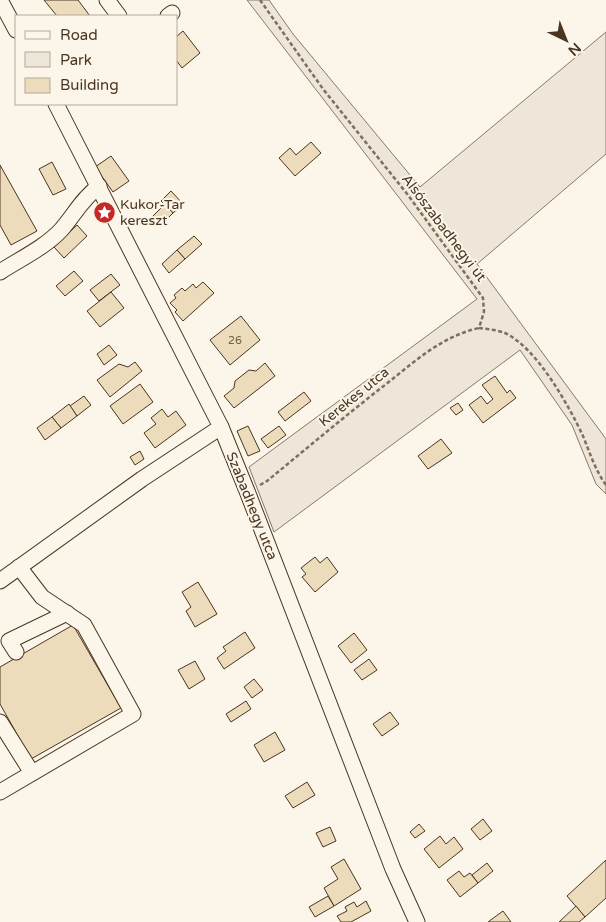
<svg xmlns="http://www.w3.org/2000/svg" width="606" height="922" font-family="'Varela Round',sans-serif">
  <style>
    .green { fill: #ede6d9; stroke: #887966 }
    .building { fill: #ecdcbc; stroke: #4a3520 }
    .lines { fill: none; stroke-linecap: round; stroke-linejoin: round }
    .minor-casing { stroke: #4a3520; stroke-width: 17 }
    .path { stroke: #7f6f5c; stroke-width: 2.5; stroke-dasharray: 4 2.5; stroke-linecap: butt }
    .minor { stroke: #fbf6e9; stroke-width: 15 }
    .labels { text-anchor: middle; dominant-baseline: central; stroke-width: 4; stroke-linejoin: round; paint-order: stroke }
    .number-label { font-size: 11px; fill: #725f47 }
    .poi-label { font-size: 14px; fill: #4a3520; stroke: #fbf6e9; text-anchor: start }
    .street-label { font-size: 14px; fill: #4a3520; stroke: #fbf6e9 }
  </style>
  <rect width="100%" height="100%" fill="#fbf6e9"/>
  <!-- green -->
  <polygon class="green" points="247,0 269,0 293,34 420,187 606,32 606,154 477,264 606,439 606,494 596,484 572,425 520,350 274,532 249,467 477,299"/>
  <!-- building -->
  <g class="building">
    <polygon points="44,0 78,0 90,16 57,16"/>
    <polygon points="183,31 200,53 182,68 176,60 176,37"/>
    <polygon points="311,142 321,153 295,176 279,158 290,148 296,155"/>
    <polygon points="111,156 129,181 113,192 95,167"/>
    <polygon points="52,162 66,189 53,195 39,169"/>
    <polygon points="0,165 37,231 11,245 0,225"/>
    <polygon points="171,191 183,204 173,213 161,201"/>
    <polygon points="165,204 173,213 159,227 151,218"/>
    <polygon points="77,225 87,236 64,258 54,247"/>
    <polygon points="194,236 202,244 185,259 177,250"/>
    <polygon points="177,250 185,259 169,273 162,264"/>
    <polygon points="74,271 83,281 65,296 56,286"/>
    <polygon points="111,274 120,285 99,301 90,290"/>
    <polygon points="203,282 214,293 183,321 175,312 177,310 170,303 176,298 174,295 182,288 185,291 193,284 196,288"/>
    <polygon points="111,292 124,308 100,327 87,311"/>
    <polygon points="241,316 260,340 230,365 210,340"/>
    <polygon points="109,345 117,355 104,365 97,354"/>
    <polygon points="135,362 142,371 110,397 97,380 119,364 128,367"/>
    <polygon points="265,363 275,376 234,408 224,396 234,388 235,381 249,370 256,371"/>
    <polygon points="495,376 507,393 510,390 516,398 483,423 469,405 481,396 487,404 493,399 482,385"/>
    <polygon points="140,384 153,402 123,424 110,406"/>
    <polygon points="304,392 311,401 285,421 278,412"/>
    <polygon points="84,396 91,405 77,416 70,406"/>
    <polygon points="458,403 463,410 456,415 450,408"/>
    <polygon points="69,404 77,416 61,428 52,417"/>
    <polygon points="162,409 168,417 176,411 186,425 155,448 144,433 156,424 151,418"/>
    <polygon points="52,417 61,428 45,440 37,428"/>
    <polygon points="248,426 260,451 248,456 237,431"/>
    <polygon points="279,426 286,435 268,448 261,439"/>
    <polygon points="441,439 452,453 428,469 418,456"/>
    <polygon points="140,451 144,459 135,465 130,457"/>
    <polygon points="315,557 320,563 327,557 338,572 315,592 302,577 306,574 301,568"/>
    <polygon points="198,582 217,614 195,627 186,611 191,607 182,592"/>
    <polygon points="73,625 121,708 31,759 0,704 0,667"/>
    <polygon points="245,632 255,648 224,669 217,658 226,651 223,647"/>
    <polygon points="354,633 367,650 351,663 338,646"/>
    <polygon points="369,659 377,670 362,680 354,670"/>
    <polygon points="195,661 205,679 189,689 178,670"/>
    <polygon points="254,679 263,690 252,698 244,687"/>
    <polygon points="246,701 251,709 231,722 226,714"/>
    <polygon points="390,712 399,724 382,736 373,724"/>
    <polygon points="275,732 285,750 264,762 254,745"/>
    <polygon points="307,782 315,795 293,808 285,796"/>
    <polygon points="483,819 492,831 480,840 471,829"/>
    <polygon points="419,824 425,831 415,838 410,832"/>
    <polygon points="330,827 336,841 323,847 316,833"/>
    <polygon points="440,836 446,844 454,837 463,849 439,868 424,849"/>
    <polygon points="344,859 361,889 334,906 324,888 338,879 331,867"/>
    <polygon points="606,860 606,898 585,917 567,896"/>
    <polygon points="487,863 493,871 478,883 472,875"/>
    <polygon points="459,871 464,877 470,873 478,883 460,897 447,880"/>
    <polygon points="328,896 334,906 315,917 309,907"/>
    <polygon points="366,901 371,911 351,922 341,922 337,916 347,911 345,907 354,902 357,907"/>
    <polygon points="576,906 585,917 579,922 559,922"/>
    <polygon points="503,911 511,922 488,922"/>
  </g>
  <g class="lines">
    <defs>
      <g id="minor">
        <polyline points="0,0 16,30"/>
        <polyline points="107,0 119,16"/>
        <polyline points="168,16 172,13"/>
        <polyline points="56,104 221,427 247,491 393,869 417,922"/>
        <path d="M0,272C20,259 44,248 61,230C75,214 81,200 99,186"/>
        <polyline points="0,581 142,479 221,427"/>
        <polyline points="16,652 9,641 67,613"/>
        <polyline points="0,722 32,773"/>
        <polyline points="0,792 133,714 84,625 42,597 19,567"/>
      </g>
    </defs>
    <!-- minor casing -->
    <use href="#minor" class="minor-casing"/>
    <!-- path -->
    <g class="path">
      <path d="M260,0L323,89L408,195L483,298L484,312L479,328C488,329 497,330 505,333C537,348 569,406 583,436C590,453 595,470 606,485"/>
      <path d="M260,485L267,481C306,449 345,416 385,385C414,362 442,336 479,328"/>
    </g>
    <!-- minor -->
    <use href="#minor" class="minor"/>
  </g>
  <!-- icons -->
  <defs>
    <symbol id="sight-disc" viewBox="-11 -11 22 22"><circle r="9.5" fill="#c62828" stroke="#fbf6e9"/><path d="M0-6L1.8-2.2L6-1.7L2.9 1.2L3.7 5.4L0 3.3L-3.7 5.4L-2.9 1.2L-6-1.7L-1.8-2.2Z" fill="#fff"/></symbol>
  </defs>
  <g fill-rule="evenodd">
    <use href="#sight-disc" x="92" y="200" width="25" height="25"/>
  </g>
  <g class="labels">
    <!-- number labels -->
    <g class="number-label">
      <text x="235" y="340">26</text>
    </g>
    <!-- poi labels -->
    <g class="poi-label">
      <text x="120" y="204">Kukor-Tar<tspan x="120" dy="16">kereszt</tspan></text>
    </g>
    <!-- street labels -->
    <g class="street-label">
      <text transform="translate(444 228) rotate(53)">Alsószabadhegyi út</text>
      <text transform="translate(354 397) rotate(-39)">Kerekes utca</text>
      <text transform="translate(252 506) rotate(68)">Szabadhegy utca</text>
    </g>
  </g>
  <!-- legend -->
  <rect x="15" y="15" width="162" height="90" fill="#fbf6e9" stroke="#b4a999"/>
  <rect x="25" y="31" width="25" height="8" fill="#fbf6e9" stroke="#b4a999"/>
  <text x="60" y="40" font-size="15" fill="#4a3520">Road</text>
  <rect x="25" y="52" width="25" height="15" fill="#ede6d9" stroke="#b4a999"/>
  <text x="60" y="65" font-size="15" fill="#4a3520">Park</text>
  <rect x="25" y="78" width="25" height="15" fill="#ecdcbc" stroke="#b4a999"/>
  <text x="60" y="90" font-size="15" fill="#4a3520">Building</text>
  <!-- north arrow -->
  <g transform="translate(566 40) rotate(137)" stroke="#fbf6e9" stroke-width="4" paint-order="stroke">
  <path d="M0-4L9 19L0 12L-9 19Z" fill="#4a3520"/>
  <text y="-8" font-size="14" font-weight="bold" text-anchor="middle" fill="#4a3520">N</text>
  </g>
</svg>
